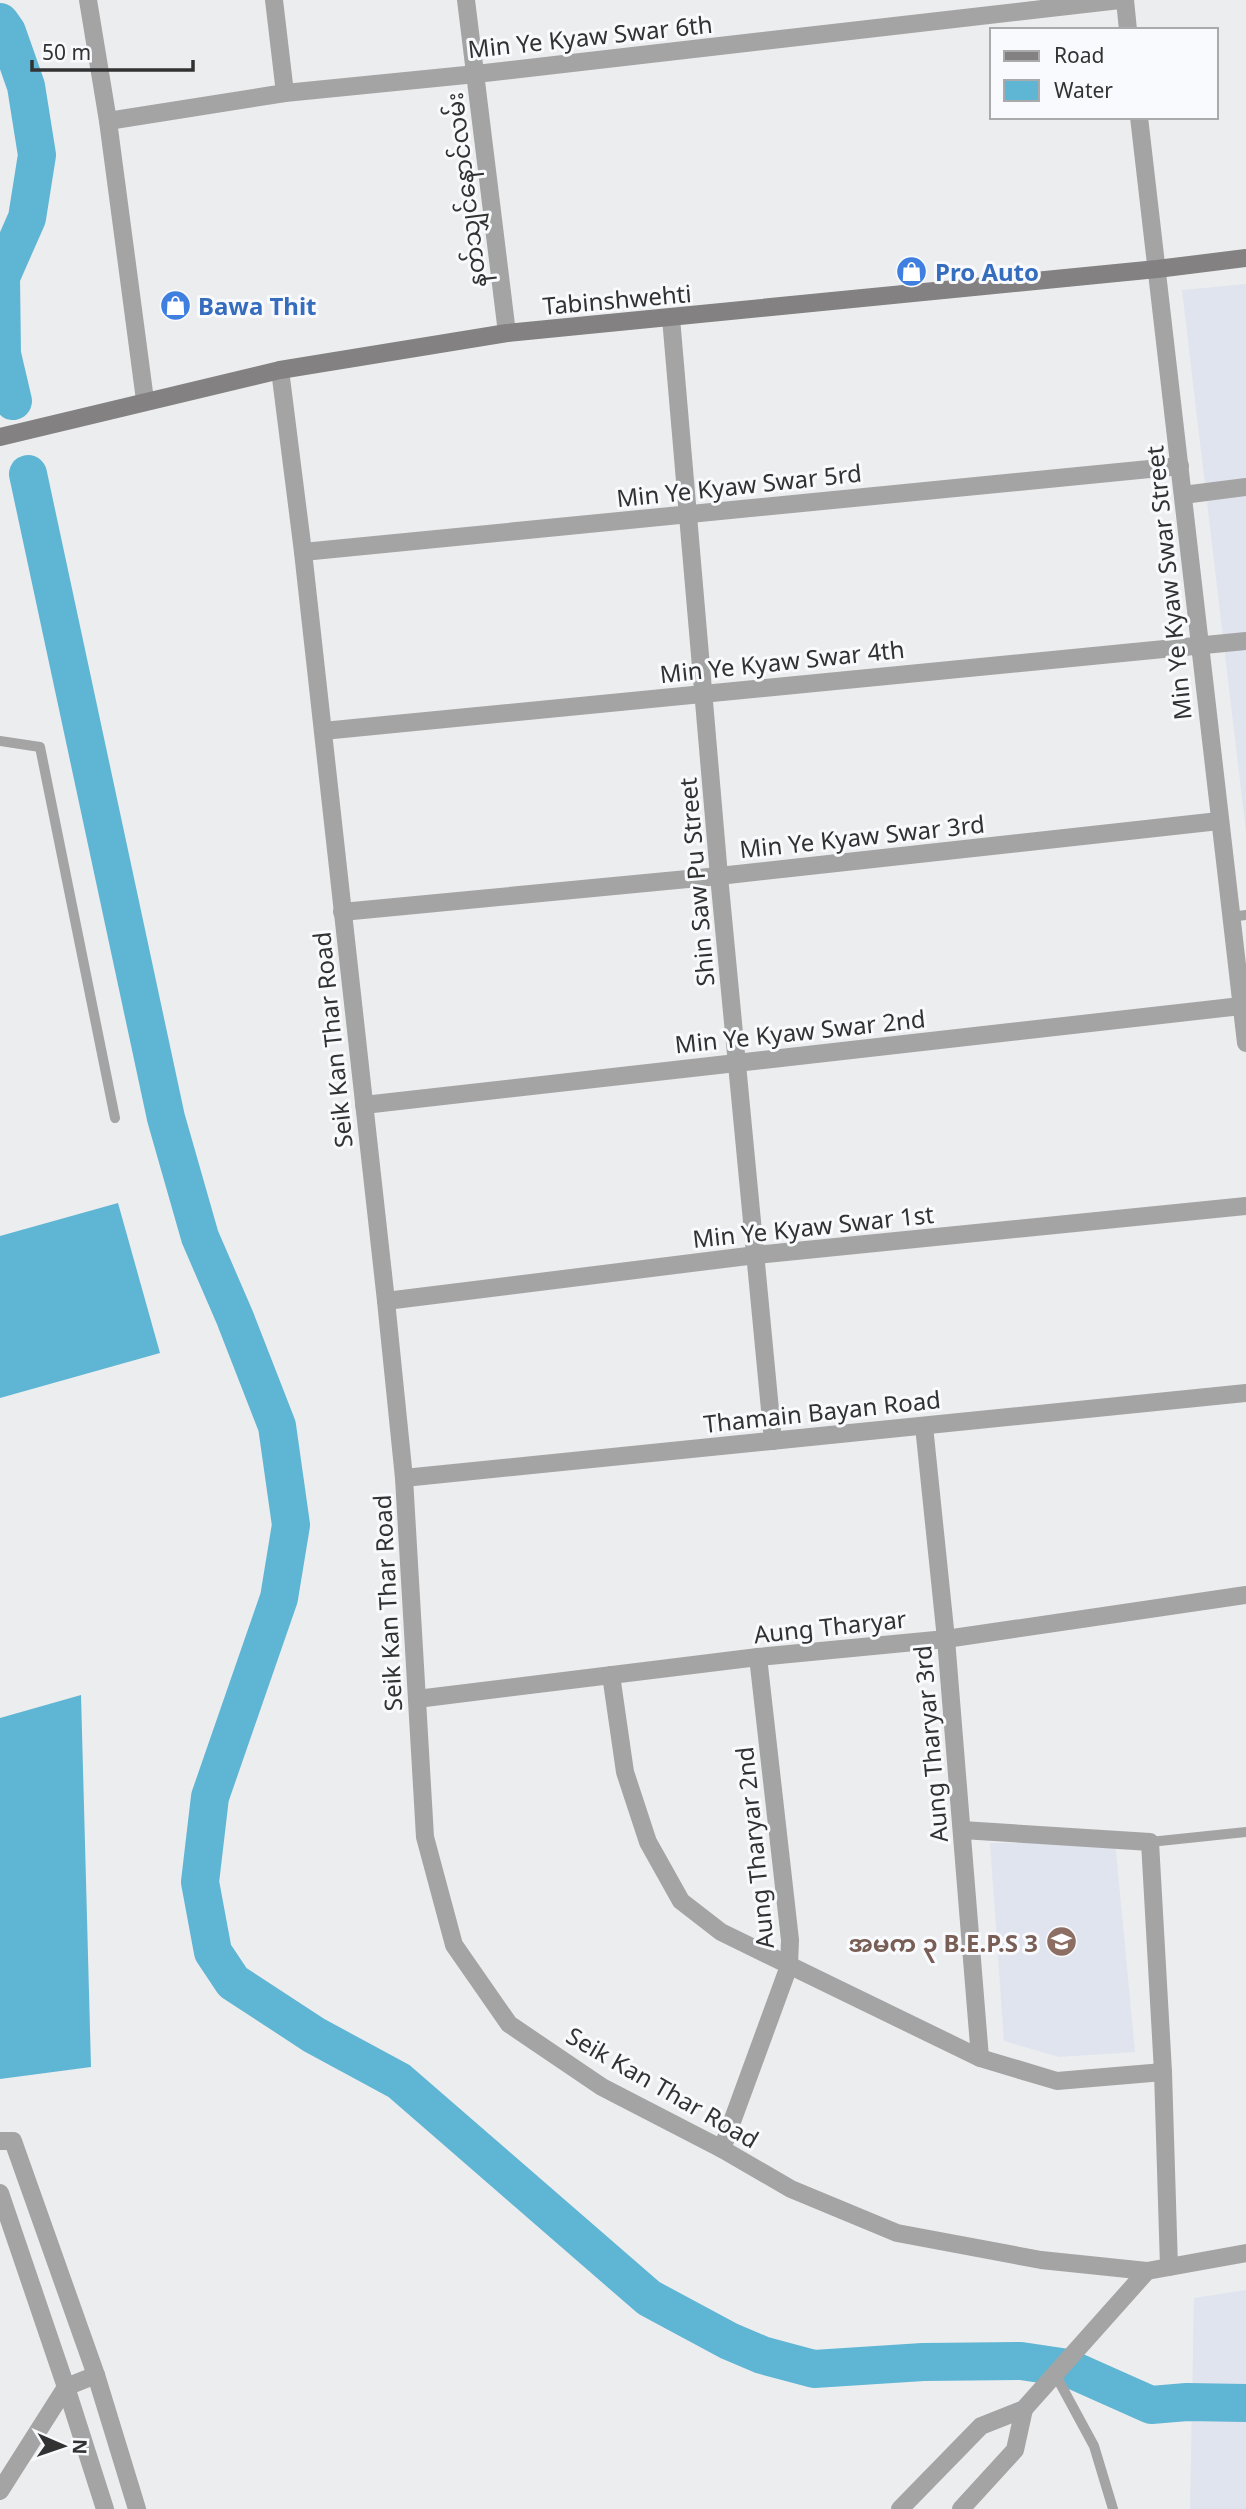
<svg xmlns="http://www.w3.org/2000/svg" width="1246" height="2509" font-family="'Noto Sans','Noto Sans Myanmar',sans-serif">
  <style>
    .built { fill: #e0e4ee }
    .water { fill: #5fb5d4 }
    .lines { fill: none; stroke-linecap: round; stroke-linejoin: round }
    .river { stroke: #5fb5d4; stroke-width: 38 }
    .lane { stroke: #a5a4a4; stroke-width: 10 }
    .street { stroke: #a5a4a4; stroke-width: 18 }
    .secondary { stroke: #838181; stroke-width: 18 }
    .labels { text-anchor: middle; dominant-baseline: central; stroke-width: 6; stroke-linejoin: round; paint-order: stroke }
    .street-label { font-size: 24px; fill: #323233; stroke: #f9fafd }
    .shop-label { font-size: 24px; font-weight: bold; fill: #366cbe; stroke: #f9fafd; text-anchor: start }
    .education-label { font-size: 24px; font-weight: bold; fill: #785e54; stroke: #f9fafd; text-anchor: end }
  </style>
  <rect width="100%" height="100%" fill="#ecedef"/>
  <!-- built -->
  <g class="built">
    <polygon points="1246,284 1246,832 1182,290"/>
    <polygon points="1115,1841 1135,2052 1059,2057 1004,2041 990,1843"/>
    <polygon points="1246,2290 1246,2509 1190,2509 1194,2298"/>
  </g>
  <!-- water -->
  <g class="water">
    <polygon points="118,1203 160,1353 0,1398 0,1236"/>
    <polygon points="81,1695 91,2067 0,2079 0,1718"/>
  </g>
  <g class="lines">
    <!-- river -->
    <g class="river">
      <polyline points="0,22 7,32 26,86 37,155 27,218 1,277 2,354 13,401"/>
      <polyline points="28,474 166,1118 200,1237 235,1318 277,1426 291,1525 279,1598 210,1797 200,1882 213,1952 233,1982 314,2035 399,2081 649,2298 729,2341 762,2355 814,2369 923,2362 1021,2361 1068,2368 1151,2405 1187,2402 1246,2403"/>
    </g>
    <!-- lane -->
    <g class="lane">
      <polyline points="0,741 40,747 115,1118"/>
      <polyline points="1231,917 1246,915"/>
      <polyline points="1150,1842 1246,1832"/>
      <polyline points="1055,2374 1094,2446 1113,2509"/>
    </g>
    <!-- street -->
    <g class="street">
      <polyline points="88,0 108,121 145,400"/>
      <polyline points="274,0 285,93"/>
      <polyline points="466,0 507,333"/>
      <polyline points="1125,0 1128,30"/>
      <polyline points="1139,117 1246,1043"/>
      <polyline points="108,121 285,93 476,74 1120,0"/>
      <polyline points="671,318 719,876 773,1441"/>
      <polyline points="280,370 303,552 386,1301 404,1478 425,1837 454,1945 509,2024 602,2087 722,2149 791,2189 897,2233 1041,2260 1147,2271 1246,2253"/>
      <polyline points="1183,495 1246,487"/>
      <polyline points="303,552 1180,466"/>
      <polyline points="323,731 1246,641"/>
      <polyline points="342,912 719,876 1219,821"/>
      <polyline points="364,1105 1241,1006"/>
      <polyline points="386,1301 756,1255 1246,1206"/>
      <polyline points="924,1426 946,1639 980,2058"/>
      <polyline points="404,1478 1246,1393"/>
      <polyline points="611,1675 625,1772 648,1842 681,1901 721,1932 980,2058 1057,2081 1163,2072"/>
      <polyline points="417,1699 758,1657 946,1639 1246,1595"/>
      <polyline points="962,1830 1150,1842 1163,2072 1169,2267"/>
      <polyline points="0,2141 13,2141 96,2375 137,2509"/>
      <polyline points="722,2149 789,1966 790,1940 758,1657"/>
      <polyline points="0,2193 66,2387 105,2509"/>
      <polyline points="0,2491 66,2387 96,2375"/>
      <polyline points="900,2509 981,2426 1024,2409 1147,2271"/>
      <polyline points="961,2509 1015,2450 1024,2409"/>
    </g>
    <!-- secondary -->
    <polyline class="secondary" points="0,437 280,370 507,333 1157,269 1246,258"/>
  </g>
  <!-- icons -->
  <defs>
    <symbol id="shop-disc" viewBox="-11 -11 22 22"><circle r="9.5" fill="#3f7fe0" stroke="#f9fafd"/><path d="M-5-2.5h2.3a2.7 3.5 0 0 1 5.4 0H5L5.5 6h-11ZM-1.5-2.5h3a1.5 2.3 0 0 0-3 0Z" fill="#fff"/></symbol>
    <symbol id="school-disc" viewBox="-11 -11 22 22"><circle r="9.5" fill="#8d6e63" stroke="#f9fafd"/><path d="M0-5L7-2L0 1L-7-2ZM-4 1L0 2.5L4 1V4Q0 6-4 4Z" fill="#fff"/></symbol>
  </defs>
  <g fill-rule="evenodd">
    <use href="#shop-disc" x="894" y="254" width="35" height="35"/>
    <use href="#shop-disc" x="158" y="288" width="35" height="35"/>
    <use href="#school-disc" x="1044" y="1924" width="35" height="35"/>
  </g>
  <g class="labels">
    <!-- street labels -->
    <g class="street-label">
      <text transform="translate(590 36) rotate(-6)">Min Ye Kyaw Swar 6th</text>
      <text transform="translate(465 190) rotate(-97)">နတ်သျှင်နောင်လမ်း</text>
      <text transform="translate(617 299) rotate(-5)">Tabinshwehti</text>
      <text transform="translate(739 485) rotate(-6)">Min Ye Kyaw Swar 5rd</text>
      <text transform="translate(1168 583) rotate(-96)">Min Ye Kyaw Swar Street</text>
      <text transform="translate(782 661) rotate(-6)">Min Ye Kyaw Swar 4th</text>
      <text transform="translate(862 836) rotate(-6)">Min Ye Kyaw Swar 3rd</text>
      <text transform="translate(696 882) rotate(-95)">Shin Saw Pu Street</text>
      <text transform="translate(800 1031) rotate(-6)">Min Ye Kyaw Swar 2nd</text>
      <text transform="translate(332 1040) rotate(-96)">Seik Kan Thar Road</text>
      <text transform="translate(813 1226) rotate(-6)">Min Ye Kyaw Swar 1st</text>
      <text transform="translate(822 1411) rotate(-6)">Thamain Bayan Road</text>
      <text transform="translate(387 1603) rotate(-93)">Seik Kan Thar Road</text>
      <text transform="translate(830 1626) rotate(-6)">Aung Tharyar</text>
      <text transform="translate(930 1744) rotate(-95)">Aung Tharyar 3rd</text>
      <text transform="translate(754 1848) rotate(-96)">Aung Tharyar 2nd</text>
      <text transform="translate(663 2087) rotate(30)">Seik Kan Thar Road</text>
    </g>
    <!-- shop labels -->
    <g class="shop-label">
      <text x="935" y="271">Pro Auto</text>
      <text x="198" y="305">Bawa Thit</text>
    </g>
    <!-- education labels -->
    <g class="education-label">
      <text x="1038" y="1942">အမက ၃ B.E.P.S 3</text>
    </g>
  </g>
  <!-- legend -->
  <rect x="990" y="28" width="228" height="91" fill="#f9fafd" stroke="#a9aaac" stroke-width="2"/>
  <rect x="1004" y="51" width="35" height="10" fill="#838181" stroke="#a9aaac" stroke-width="2"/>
  <text x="1054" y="63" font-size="21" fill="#323233">Road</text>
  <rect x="1004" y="80" width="35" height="21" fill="#5fb5d4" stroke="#a9aaac" stroke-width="2"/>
  <text x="1054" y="98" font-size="21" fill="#323233">Water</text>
  <!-- north arrow -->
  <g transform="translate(63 2446) rotate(92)" stroke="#f9fafd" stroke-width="5" paint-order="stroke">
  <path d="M0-5L12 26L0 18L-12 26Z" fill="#323233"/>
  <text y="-10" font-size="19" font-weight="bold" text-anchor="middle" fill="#323233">N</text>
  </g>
  <!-- scale -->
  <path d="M32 60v10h161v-10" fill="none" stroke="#323233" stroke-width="3.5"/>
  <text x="42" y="60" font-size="21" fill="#323233" stroke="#f9fafd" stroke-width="5" paint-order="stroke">50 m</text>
</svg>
